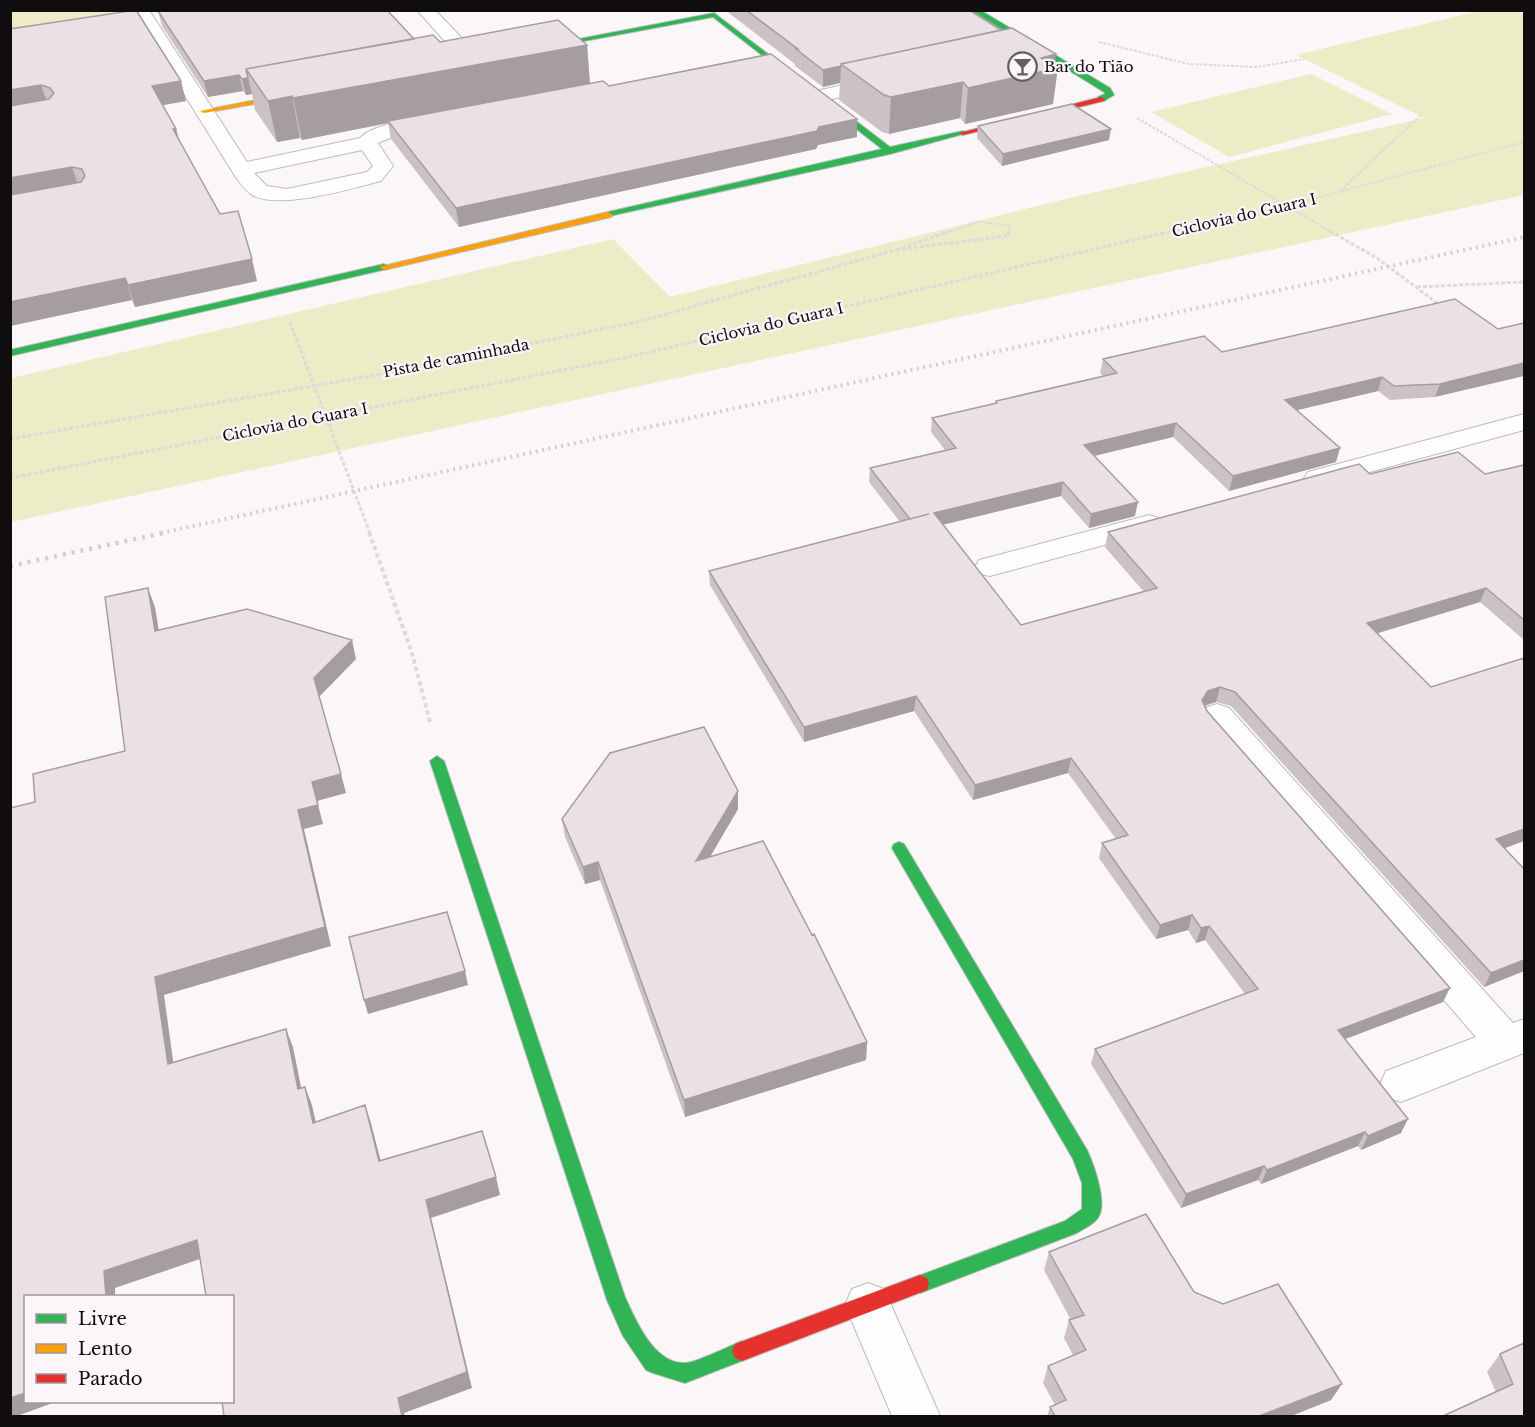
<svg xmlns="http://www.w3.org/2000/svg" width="1535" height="1427" viewBox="0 0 1535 1427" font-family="'Libre Baskerville',serif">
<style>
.green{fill:#ececc6}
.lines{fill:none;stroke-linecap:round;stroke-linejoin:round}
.street-casing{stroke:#bebcbd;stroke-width:2}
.fast-casing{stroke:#bebcbd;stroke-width:2}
.slow-casing{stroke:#bebcbd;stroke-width:2}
.jam-casing{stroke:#bebcbd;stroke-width:2}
.path-far2{stroke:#dcdadb;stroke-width:2;stroke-dasharray:3 1.5;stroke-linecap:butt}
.path-far1{stroke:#dcdadb;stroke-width:3;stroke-dasharray:4 2;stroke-linecap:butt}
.path{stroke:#dcdadb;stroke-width:4;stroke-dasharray:4.5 3;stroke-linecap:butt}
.street{fill:#fefefe;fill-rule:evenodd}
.fast{fill:#30b455;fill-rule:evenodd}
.slow{fill:#ff9f0a;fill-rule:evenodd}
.jam{fill:#e5322d;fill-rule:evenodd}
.rail-far1{stroke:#d0cfcf;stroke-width:4;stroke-dasharray:2 4.5;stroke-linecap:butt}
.rail{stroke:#d0cfcf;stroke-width:4.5;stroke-dasharray:3 6;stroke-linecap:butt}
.wall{fill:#cbc1c7}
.shaded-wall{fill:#a59da2}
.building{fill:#ece0e7;stroke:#a59da2;stroke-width:1.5}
.labels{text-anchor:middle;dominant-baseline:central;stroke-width:4.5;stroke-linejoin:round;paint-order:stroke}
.far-poi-label{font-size:15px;fill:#0f0d0e;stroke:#fcf6fa;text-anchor:start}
.far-street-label{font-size:15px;fill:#0f0d0e;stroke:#fcf6fa}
</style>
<rect width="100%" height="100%" fill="#fbf7f9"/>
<path class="green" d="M140 10 11 37 10 11Z
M1479 11H1515L1524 14V195L11 522V378L613 239 670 297 1074 197 1424 118 1296 55Z
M1311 74 1392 114 1229 157 1151 112Z"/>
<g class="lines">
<defs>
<path id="street" d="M132 10H149L247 162 360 138C372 125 422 114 439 119L442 123 439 127 397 135 378 143 393 166 381 181C351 189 282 209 254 196 246 192 241 184 235 176ZM362 150 373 166 367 172 287 189 267 186 254 173Z
M417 10H435L479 56 481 60 479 64H465Z
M884 76 891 78 894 82 891 86 819 102 812 100 809 96 812 92Z
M1524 414V430L1318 486 1308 484 1304 478 1308 472Z
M1149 515 1159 518 1163 524 1159 530 990 576 979 574 975 567 979 560Z
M1217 704 1229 708 1513 1023 1524 1019V1053L1401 1102 1386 1097 1380 1084 1386 1071 1476 1037 1205 724 1200 716 1205 708Z
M868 1283 884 1289 940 1416H892L845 1305 852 1289Z"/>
<path id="fast" d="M971 10H980L1110 88 1114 95 1104 101H1098V97L1105 94 1104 92Z
M714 13 890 147 963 131 967 133 890 154 605 217 603 215 608 212 882 149 713 17 536 50 532 48Z
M384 264 389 267 387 269 10 356V350Z
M437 756 444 761 625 1297C636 1321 654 1364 685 1363 695 1363 730 1346 742 1341L749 1344 752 1351 749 1358 685 1383 653 1373 646 1370 623 1336 607 1300 430 761Z
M899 842 904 844 1087 1150C1094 1165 1109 1206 1097 1219 1092 1225 1083 1229 1077 1233L920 1293 913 1290 911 1284 913 1278 1065 1221 1082 1209V1183L1073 1159 892 848 894 844Z"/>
<path id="slow" d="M297 92H300V96L204 113 200 111Z
M608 212 613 215 611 217 384 270 379 267Z"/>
<path id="jam" d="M1101 97 1105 99 1104 101 963 135 959 133Z
M920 1275 927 1278 929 1284 927 1290 742 1361 735 1358 732 1351 735 1344Z"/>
</defs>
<use href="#street" class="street-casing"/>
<use href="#fast" class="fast-casing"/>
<use href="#slow" class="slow-casing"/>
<use href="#jam" class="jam-casing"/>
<path class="path-far2" d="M1099 42 1189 64 1257 67 1304 59
M1137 118 1333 233
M1340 191 1421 115
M946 233 977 222 1010 225 1009 233
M1167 233 1309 200 1524 142"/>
<path class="path-far1" d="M1330 231 1377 258 1441 306
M896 250 950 231
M896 250 1008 236 1009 231
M1417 287 1524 282
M290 322 370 533
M10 439 387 373 637 322 896 250
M10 478 619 359 1173 231"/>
<path class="path" d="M369 532 412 653 430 722"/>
<use href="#street" class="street"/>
<use href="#fast" class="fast"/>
<use href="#slow" class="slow"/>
<use href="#jam" class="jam"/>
<path class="rail-far1" d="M161 533 1524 237"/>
<path class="rail" d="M10 566 168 532"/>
</g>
<path class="wall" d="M725 10H969L1055 66 1053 104 965 124 960 118 889 134 882 132 839 100 840 83 823 87 795 66V64Z
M158 11 440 42 587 45 590 84 857 119V137L818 145 816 149 459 227 391 139 388 123 302 140 300 138 277 142 255 110 252 94 246 95 243 91 208 97 162 26Z
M10 29 186 101 163 105 180 142 257 281 135 307 132 300 10 326Z
M978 126 1109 140 1002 166 977 138Z
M1498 329 1435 397 1390 400 1378 391 1297 410 1336 462 1229 491 1173 437 1094 456 1135 516 1089 528 1061 496 943 525 1021 625 1144 592 1105 547 1108 532 1370 474H1485L1524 465V640L1480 602 1377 633 1431 687 1524 658V841L1505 848 1524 971 1484 987 1231 706 1216 702 1205 706 1207 711 1443 1002 1345 1039 1401 1133 1361 1150 1358 1146 1261 1184 1258 1180 1181 1208 1091 1064 1095 1049 1245 994 1205 940 1196 943 1188 930 1156 939 1099 858 1102 843 1116 839 1068 773 973 800 914 711 804 742 710 585 709 571 900 522 869 482 870 468 945 450 931 432 932 418 995 404 996 401 1103 376 1100 373 1103 359 1222 352Z
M738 791V809L710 857 867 1042 866 1060 685 1117 600 880 585 884 565 837 562 819Z
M1049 1252 1194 1292 1331 1400 1291 1416H1047L1050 1407 1055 1405 1043 1383 1048 1366 1073 1355 1064 1338 1069 1320H1071L1044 1270Z
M1524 1343V1416L1496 1392 1487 1372 1500 1354Z"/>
<path class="shaded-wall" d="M587 45 590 85 388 121V123L302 140 293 98Z
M1056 54 1054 69 1058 68 1053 104 965 124 968 88 1041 58Z
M841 66 840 83 823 87V70Z
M239 75 243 91 208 97 204 81Z
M248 78 252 94 246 95 242 79Z
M181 81 186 101 158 106 152 86Z
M963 82 960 118 889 134 891 97Z
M41 85 48 105 10 112V90Z
M292 96 300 138 277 142 268 101Z
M857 119V137L818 145 816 149 459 227 456 208 819 127Z
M173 129H176L182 149Z
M1111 129 1109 140 1002 166 1003 154Z
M72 167 79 188 10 201V178Z
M252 259 257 281 135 307 128 285Z
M125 278 132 300 10 326V302Z
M1524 363V376L1435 397 1440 384Z
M1382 377 1378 391 1281 414 1285 400Z
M1176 423 1173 437 1081 459 1084 445Z
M1340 448 1336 462 1229 491 1233 476Z
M1063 482 1061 496 933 527 934 513Z
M1138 502 1135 516 1089 528 1091 514Z
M148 588 155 607 162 650 155 631Z
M1486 588 1480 602 1362 638 1367 623Z
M352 640 356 659 319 697 314 678Z
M1220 687 1216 702 1204 706 1202 700 1208 691Z
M916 696 914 711 804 742V727Z
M1071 758 1068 773 973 800 975 785Z
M341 774 346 793 317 801 323 824 304 829 331 946 164 995 176 1082 168 1064 155 977 298 810 312 782Z
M738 791V809L697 879 696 861Z
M1524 829V841L1489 854 1496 839Z
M598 862 600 880 585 884 583 867Z
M1192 915 1188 930 1156 939 1160 925Z
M1209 926 1205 940 1196 943 1201 928Z
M1524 960V971L1484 987 1491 973Z
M465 971 468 985 368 1014 364 1000Z
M1450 988 1443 1002 1332 1044 1338 1030Z
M286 1029 293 1047 305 1107 298 1089Z
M867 1042 866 1060 685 1117 684 1100Z
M305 1087 312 1105 320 1141 313 1123Z
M365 1105 371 1123 385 1178 379 1161Z
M1408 1119 1401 1133 1361 1150 1368 1136Z
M1365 1132 1358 1146 1261 1184 1267 1170Z
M1264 1166 1258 1180 1181 1208 1186 1194Z
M496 1177 500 1195 431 1218 472 1388 404 1413 405 1416H402L398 1398 426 1200Z
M197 1240 206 1257 115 1288V1296H106L104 1271Z
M1342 1384 1331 1400 1291 1416H1259Z
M26 1393V1401H58L17 1416H10V1398Z"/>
<path class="building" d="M136 10 181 81 152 86 176 129H173L220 214 238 211 252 259 128 285 125 278 10 302V195L81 182 85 176 82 169 72 167 10 178V106L49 99 54 93 50 88 41 85 10 90V29Z
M162 10H387L414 39 246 69 248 78 242 79 239 75 204 81 158 11Z
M746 10H969L1001 30 841 64V66L823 70 796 49H798Z
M558 20 587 45 293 98 292 96 268 101 246 69 433 35 440 42Z
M1012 28 1056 54 1041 58 1058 68 968 88 963 82 891 97 884 95 841 64Z
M771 54 857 119 819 127 817 131 456 208 388 121 603 81 609 86Z
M1072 104 1111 129 1003 154 978 126Z
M1455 299 1498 329 1524 323V363L1440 384 1394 386 1382 377 1285 400 1340 448 1233 476 1176 423 1084 445 1138 502 1091 514 1063 482 934 513 1021 625 1157 588 1108 532 1359 464 1370 474 1458 452 1485 474 1524 465V620L1486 588 1367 623 1431 687 1524 658V829L1496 839 1524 869V960L1491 973 1235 692 1220 687 1208 691 1202 700 1207 711 1450 988 1338 1030 1408 1119 1368 1136 1365 1132 1267 1170 1264 1166 1186 1194 1095 1049 1258 989 1209 926 1201 928 1192 915 1160 925 1102 843 1128 835 1071 758 975 785 916 696 804 727 709 571 929 514 910 519 870 468 956 448 932 418 997 403 996 401 1117 373 1103 359 1204 336 1222 352Z
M148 588 155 631 247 609 352 640 314 678 341 774 312 782 318 805 298 810 325 927 155 977 168 1064 286 1029 298 1089 305 1087 313 1123 365 1105 379 1161 482 1131 496 1177 426 1200 467 1372 398 1398 402 1416H224L222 1401H232V1296H206L197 1240 104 1271 106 1296H26V1393L10 1398V808L35 802 33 774 125 751 105 597Z
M704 727 738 791 696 861 763 841 812 935 814 934 867 1042 684 1100 598 862 583 867 562 819 610 753Z
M447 912 465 971 364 1000 349 937Z
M1146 1214 1194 1292 1223 1304 1278 1284 1342 1384 1259 1416H1055L1050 1407 1066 1400 1048 1366 1086 1350 1069 1320 1084 1315 1049 1252Z
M1524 1343V1416H1443L1513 1384 1500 1354Z"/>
<defs>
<symbol id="bar-ring" viewBox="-11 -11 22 22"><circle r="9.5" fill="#fcf6fa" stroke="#625f60" stroke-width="1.5"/><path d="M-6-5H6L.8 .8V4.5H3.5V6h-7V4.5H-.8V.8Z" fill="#625f60"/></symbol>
</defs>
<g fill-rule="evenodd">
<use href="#bar-ring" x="1006" y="50" width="33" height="33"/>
</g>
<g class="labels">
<g class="far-poi-label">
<text x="1044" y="66">Bar do Tião</text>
</g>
<g class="far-street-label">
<text transform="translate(1244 215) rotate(-13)">Ciclovia do Guara I</text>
<text transform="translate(771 324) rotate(-13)">Ciclovia do Guara I</text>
<text transform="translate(456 358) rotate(-11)">Pista de caminhada</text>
<text transform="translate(295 422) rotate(-11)">Ciclovia do Guara I</text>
</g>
</g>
<rect width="1535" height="1427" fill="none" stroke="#0f0d0e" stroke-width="24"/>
<rect x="24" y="1295" width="210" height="108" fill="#fcf6fa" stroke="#9d999c" stroke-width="1.5"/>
<rect x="36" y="1314" width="30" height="9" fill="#30b455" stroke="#9d999c" stroke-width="1.5"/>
<text x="78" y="1325" font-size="18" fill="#0f0d0e">Livre</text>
<rect x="36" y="1344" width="30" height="9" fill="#ff9f0a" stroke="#9d999c" stroke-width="1.5"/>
<text x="78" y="1355" font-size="18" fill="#0f0d0e">Lento</text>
<rect x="36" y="1374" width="30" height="9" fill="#e5322d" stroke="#9d999c" stroke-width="1.5"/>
<text x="78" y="1385" font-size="18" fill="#0f0d0e">Parado</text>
</svg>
